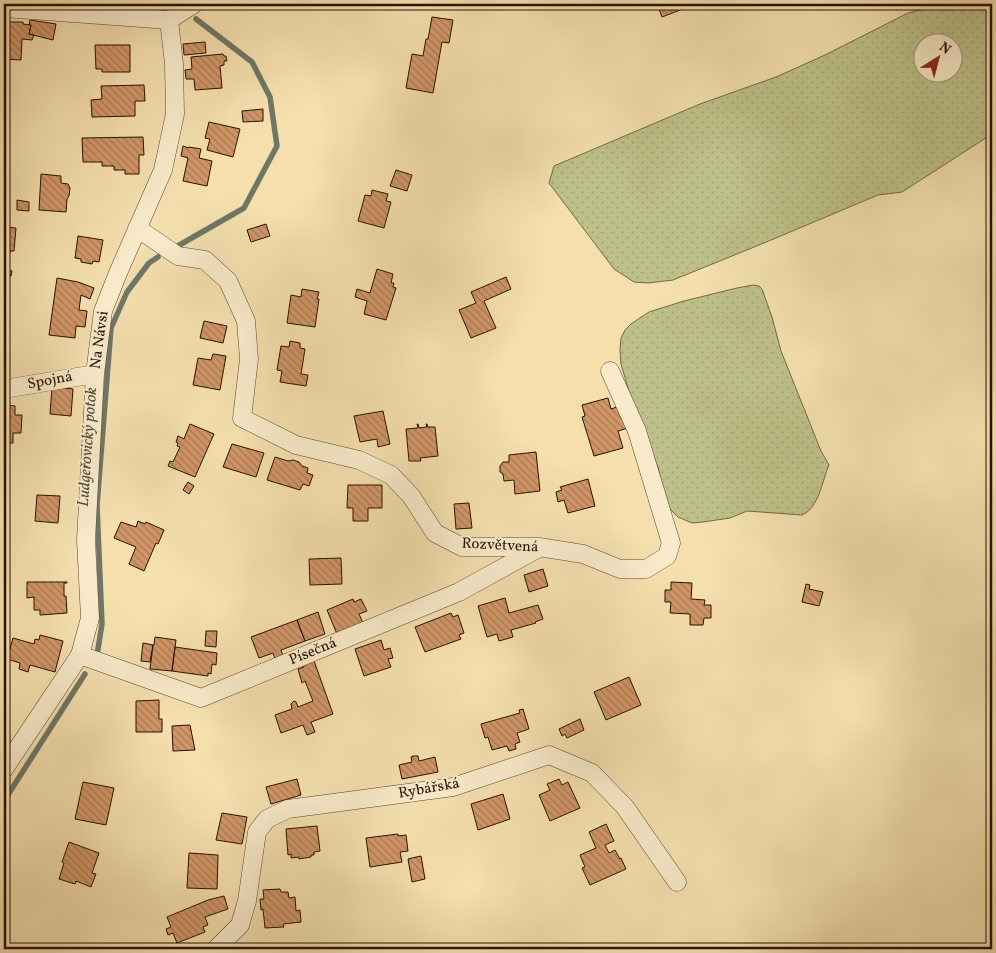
<svg xmlns="http://www.w3.org/2000/svg" width="996" height="953" viewBox="0 0 996 953" font-family="Vollkorn,serif">
<style>
.grass{fill:url(#grass-dots);stroke:#726845;fill-rule:evenodd}
.lines{fill:none;stroke-linecap:round;stroke-linejoin:round}
.stream{stroke:#6e7768;stroke-width:5.5}
.building{fill:url(#building-back-hatch);stroke:#281001}
.minor-casing{stroke:#5b442c;stroke-width:19}
.minor{stroke:#f8eaca;stroke-width:18}
.labels{text-anchor:middle;dominant-baseline:central;stroke-width:4;stroke-linejoin:round;paint-order:stroke}
.street-label{font-size:15px;fill:#281001;stroke:#f8eaca}
.water-label{font-size:16px;font-style:italic;fill:#514c3d;stroke:#f8eaca}
</style>
<defs>
<pattern id="grass-dots" width="8" height="8" patternUnits="userSpaceOnUse" patternTransform="scale(1.25)"><rect width="8" height="8" fill="#bdc189"/><path d="M2 2h.1M6 6h.1" fill="none" stroke="#a2a574" stroke-width="1.8" stroke-linecap="round"/></pattern>
<pattern id="building-back-hatch" width="6" height="6" patternUnits="userSpaceOnUse" patternTransform="scale(1.25)"><rect width="6" height="6" fill="#d19667"/><path d="M-1 5l2 2M0 0l6 6M5-1l2 2" fill="none" stroke="#aa7952"/></pattern>
</defs>
<rect width="100%" height="100%" fill="#f4dfad"/>
<filter id="stains"><feTurbulence type="fractalNoise" baseFrequency=".004" numOctaves="4"/><feColorMatrix values="0 0 0 0 .2 0 0 0 0 .09 0 0 0 0 .02 0 0 0 .5 -.17"/></filter>
<radialGradient id="worn" r=".72"><stop offset=".6" stop-color="#630" stop-opacity="0"/><stop offset="1" stop-color="#630" stop-opacity=".3"/></radialGradient>
<path class="grass" d="M944 4H992V134L902 192 878 195 764 243 673 280 648 283 634 282 614 269 549 183 554 166 700 104 776 77 825 55 908 13ZM924 42H954V72H924Z
M753 285 759 286 762 289 772 317 781 351 821 451 829 465C822 481 819 508 802 515L747 511 730 518 703 522 692 523 678 517 670 509 664 493 658 467 636 415 621 364 620 350 621 338 625 330 631 324 649 312 684 301 737 288Z"/>
<g class="lines">
<path class="stream" d="M176 247 244 208 277 146 270 97 252 62 196 19
M97 655 102 624 97 505 111 328 127 292 149 263 158 257
M4 801 85 674"/>
</g>
<path class="building" d="M142 4H165V7L142 8Z
M657 4H696L662 17Z
M432 17 453 20 449 43 442 42 433 93 406 88 412 54 423 56 426 39H428Z
M30 20 56 24 53 40 29 34 31 25H29Z
M7 22H23V24L31 25 29 34 34 35 32 40 22 39 21 60 5 59Z
M205 42 206 53 184 55 183 44Z
M95 45H130V72H102V69H96Z
M223 54 224 56H226L227 61H224V65L220 66 222 88 195 90 194 79H186L185 70 192 69 191 57Z
M144 85 145 101H135V116L92 117 91 100 102 99 101 86Z
M263 109V121L243 122 242 111Z
M209 122 240 129 233 157 207 150 210 139 205 138Z
M143 137 144 155H139V174H125V170H114V166H102V162H83L82 138Z
M183 146 189 148V147L201 149 199 158 212 161 207 186 183 181 188 158 181 156Z
M396 170 412 175 407 191 390 186Z
M41 174 61 176V183L68 184 70 188 69 196 67 199 66 212 39 210Z
M372 190 388 194 386 201 391 202 384 228 358 221 365 195 371 196Z
M17 200 29 202V211L17 210Z
M266 224 270 236 251 242 247 230Z
M4 227 16 228 14 251H10L8 270 12 271 11 276 7 275 8 274 5 273V271H4Z
M78 236 103 240 99 262 93 261 92 264 81 262V259L75 258Z
M377 269 393 274 391 283H394L393 287 396 288 386 320 364 314 367 301 355 297 357 289 370 293Z
M506 277 511 289 484 301 496 328 471 338 459 310 476 303 471 292Z
M57 278 78 282 94 288 90 299 81 295 79 310 87 311 85 327 76 326 75 338 49 335Z
M302 289 319 292 317 299H319L315 327 287 323 291 295 301 297Z
M204 321 227 326 223 343 200 338Z
M290 341 300 343V348L305 349 301 374 308 375 306 386 280 382 282 371 277 370 281 346 289 347Z
M213 354 226 356 220 390 193 385 198 358 211 360Z
M52 387 73 389 71 416 50 414Z
M608 398 611 409 620 406 628 428 618 431 623 448 594 456 582 417 585 416 582 405Z
M4 405 15 406V415H22L21 433H13V443H4Z
M383 411 390 444 378 447 377 439 360 442 354 416Z
M190 424 214 434 195 477 168 466 170 461 173 462 180 447 177 446 178 443 176 442 178 436 184 439Z
M417 424H418L419 428 427 427 426 424H427L428 427H435L438 456 420 458 421 461H409L406 429 418 428Z
M232 444 264 453 256 477 223 467Z
M536 452 540 491 515 494 514 480 504 481 503 474 500 472V466L503 462H509V455Z
M275 457 288 461 293 460 299 462 302 466 308 468 307 473 313 475 309 486 303 484 300 490 267 480Z
M588 479 595 506 568 513 564 500 558 502 556 492 562 490 560 487Z
M188 482 194 486 189 494 183 490Z
M348 485H382V508H368V521H353V508H347Z
M37 495 60 496 58 523 35 521Z
M469 503 472 528 456 529 454 504Z
M138 521 145 524 146 522 164 530 158 544 156 543 144 571 129 564 136 547 114 538 121 522 136 527Z
M341 558 342 584 310 585 309 559Z
M543 569 548 586 529 592 524 575Z
M27 582H67V583H64V596H66L67 613 40 615V610H34V597L27 598Z
M671 582 692 583 691 599 705 600 704 605H711V618H704L703 625H690V614L670 613 671 602H665V590H671Z
M806 584 810 585 809 589 823 592 819 606 802 602Z
M505 598 509 613 538 605 543 619 535 622 536 623 511 630 513 637 499 641 497 634 487 637 478 606Z
M353 599 354 602 361 599 367 611 359 614 363 623 337 634 327 610Z
M318 612 325 634 305 641 297 620Z
M451 613 453 617 458 615 464 633 459 635 461 639 425 652 415 627Z
M297 620 305 641 281 650 283 656 275 659 273 653 259 658 251 637Z
M206 631H217L216 647 205 646Z
M40 635 63 641 55 672 30 665 28 672 19 669 20 663 7 659 13 638 34 644 35 639 39 640Z
M155 637 176 640 172 671 150 669 153 645H154Z
M381 640 384 650 390 648 393 658 388 659 391 667 364 676 355 649Z
M143 643 153 645 150 662 141 661Z
M175 647 217 653 216 665 212 664 211 674 208 673V676L172 671Z
M313 658 333 714 311 722 315 732 307 735 303 725 281 733 275 715 292 709 291 704 294 701 296 702 298 707 313 701 305 681 302 683 298 669 304 667 302 662Z
M629 677 641 705 606 720 594 692Z
M159 700V719H162V732H136V701Z
M523 709 529 729 517 733 520 742 515 744 516 749 509 751 507 746 492 750 488 737 485 738 481 724 520 713 519 710Z
M580 719 584 730 567 738 565 734 562 736 559 729Z
M190 725 195 750 173 751 172 726Z
M413 756H418L419 761 435 757 438 772 402 779 399 765 412 762 411 757Z
M297 779 301 795 271 804 266 787Z
M559 779 562 785 568 782 580 808 550 821 539 795 550 790 547 784Z
M83 782 114 788 106 825 75 819Z
M503 794 510 819 478 830 471 804Z
M222 813 247 817 242 844 216 840Z
M606 824 614 841 605 845 609 853 615 850 620 859 621 858 626 869 590 885 582 868 585 867 580 855 596 848 589 832Z
M317 826 320 851 314 852V855H311V857L299 859V857L291 858V854L288 855 286 829Z
M398 834V836L406 835 408 851 400 852 402 862 370 867 366 838Z
M69 842 99 853 92 873 96 874 91 887 76 881 75 884 59 879 64 863 62 862Z
M189 853 218 855 217 889 187 888Z
M421 856 425 879 412 882 408 859Z
M280 889 281 892H288L289 898 295 897 296 911 300 910 301 922 283 924 284 927 265 928 263 909 261 910 260 899H264L263 890Z
M224 896 228 909 205 917 208 925 203 927 205 932 177 943 173 933 168 935 166 929 171 927 167 917 208 900Z"/>
<g class="lines">
<defs>
<path id="minor" d="M4 8 169 20
M137 228 178 256 205 260 228 281 246 321 249 359 242 418 296 445 359 460 391 475 411 496 435 533 462 547H539L583 554 620 569H646L667 556 671 543 637 431 610 371
M4 389 95 374
M80 655 201 698 459 592 537 549
M4 769 80 655 90 618 86 540 95 374 103 311 118 273 163 170 175 114 174 64 169 20 194 4
M216 949 240 925 247 901 257 832 267 819 288 809 453 787 549 755 592 773 625 807 677 882"/>
</defs>
<use href="#minor" class="minor-casing"/>
<use href="#minor" class="minor"/>
</g>
<g class="labels">
<g class="street-label">
<text transform="translate(100 340) rotate(-82)">Na Návsi</text>
<text transform="translate(50 381) rotate(-10)">Spojná</text>
<text transform="translate(500 546) rotate(3)">Rozvětvená</text>
<text transform="translate(313 652) rotate(-22)">Písečná</text>
<text transform="translate(429 789) rotate(-10)">Rybářská</text>
</g>
<g class="water-label">
<text transform="translate(88 447) rotate(-86)">Ludgeřovický potok</text>
</g>
</g>
<rect width="996" height="953" fill="none" stroke="#f4dfad" stroke-width="20"/>
<rect x="5" y="5" width="986" height="943" fill="none" stroke="#281001" stroke-width="2.5"/>
<rect x="10" y="10" width="976" height="933" fill="none" stroke="#281001"/>
<g transform="translate(938 58) rotate(36)"><circle r="24" fill="#f8eaca" stroke="#a5937a"/>
<path d="M0-4L9 19L0 12L-9 19Z" fill="#8f2418"/>
<text y="-8" font-size="14" font-weight="bold" text-anchor="middle" fill="#281001">N</text>
</g>
<rect width="100%" height="100%" filter="url(#stains)"/>
<rect width="100%" height="100%" fill="url(#worn)"/>
</svg>
